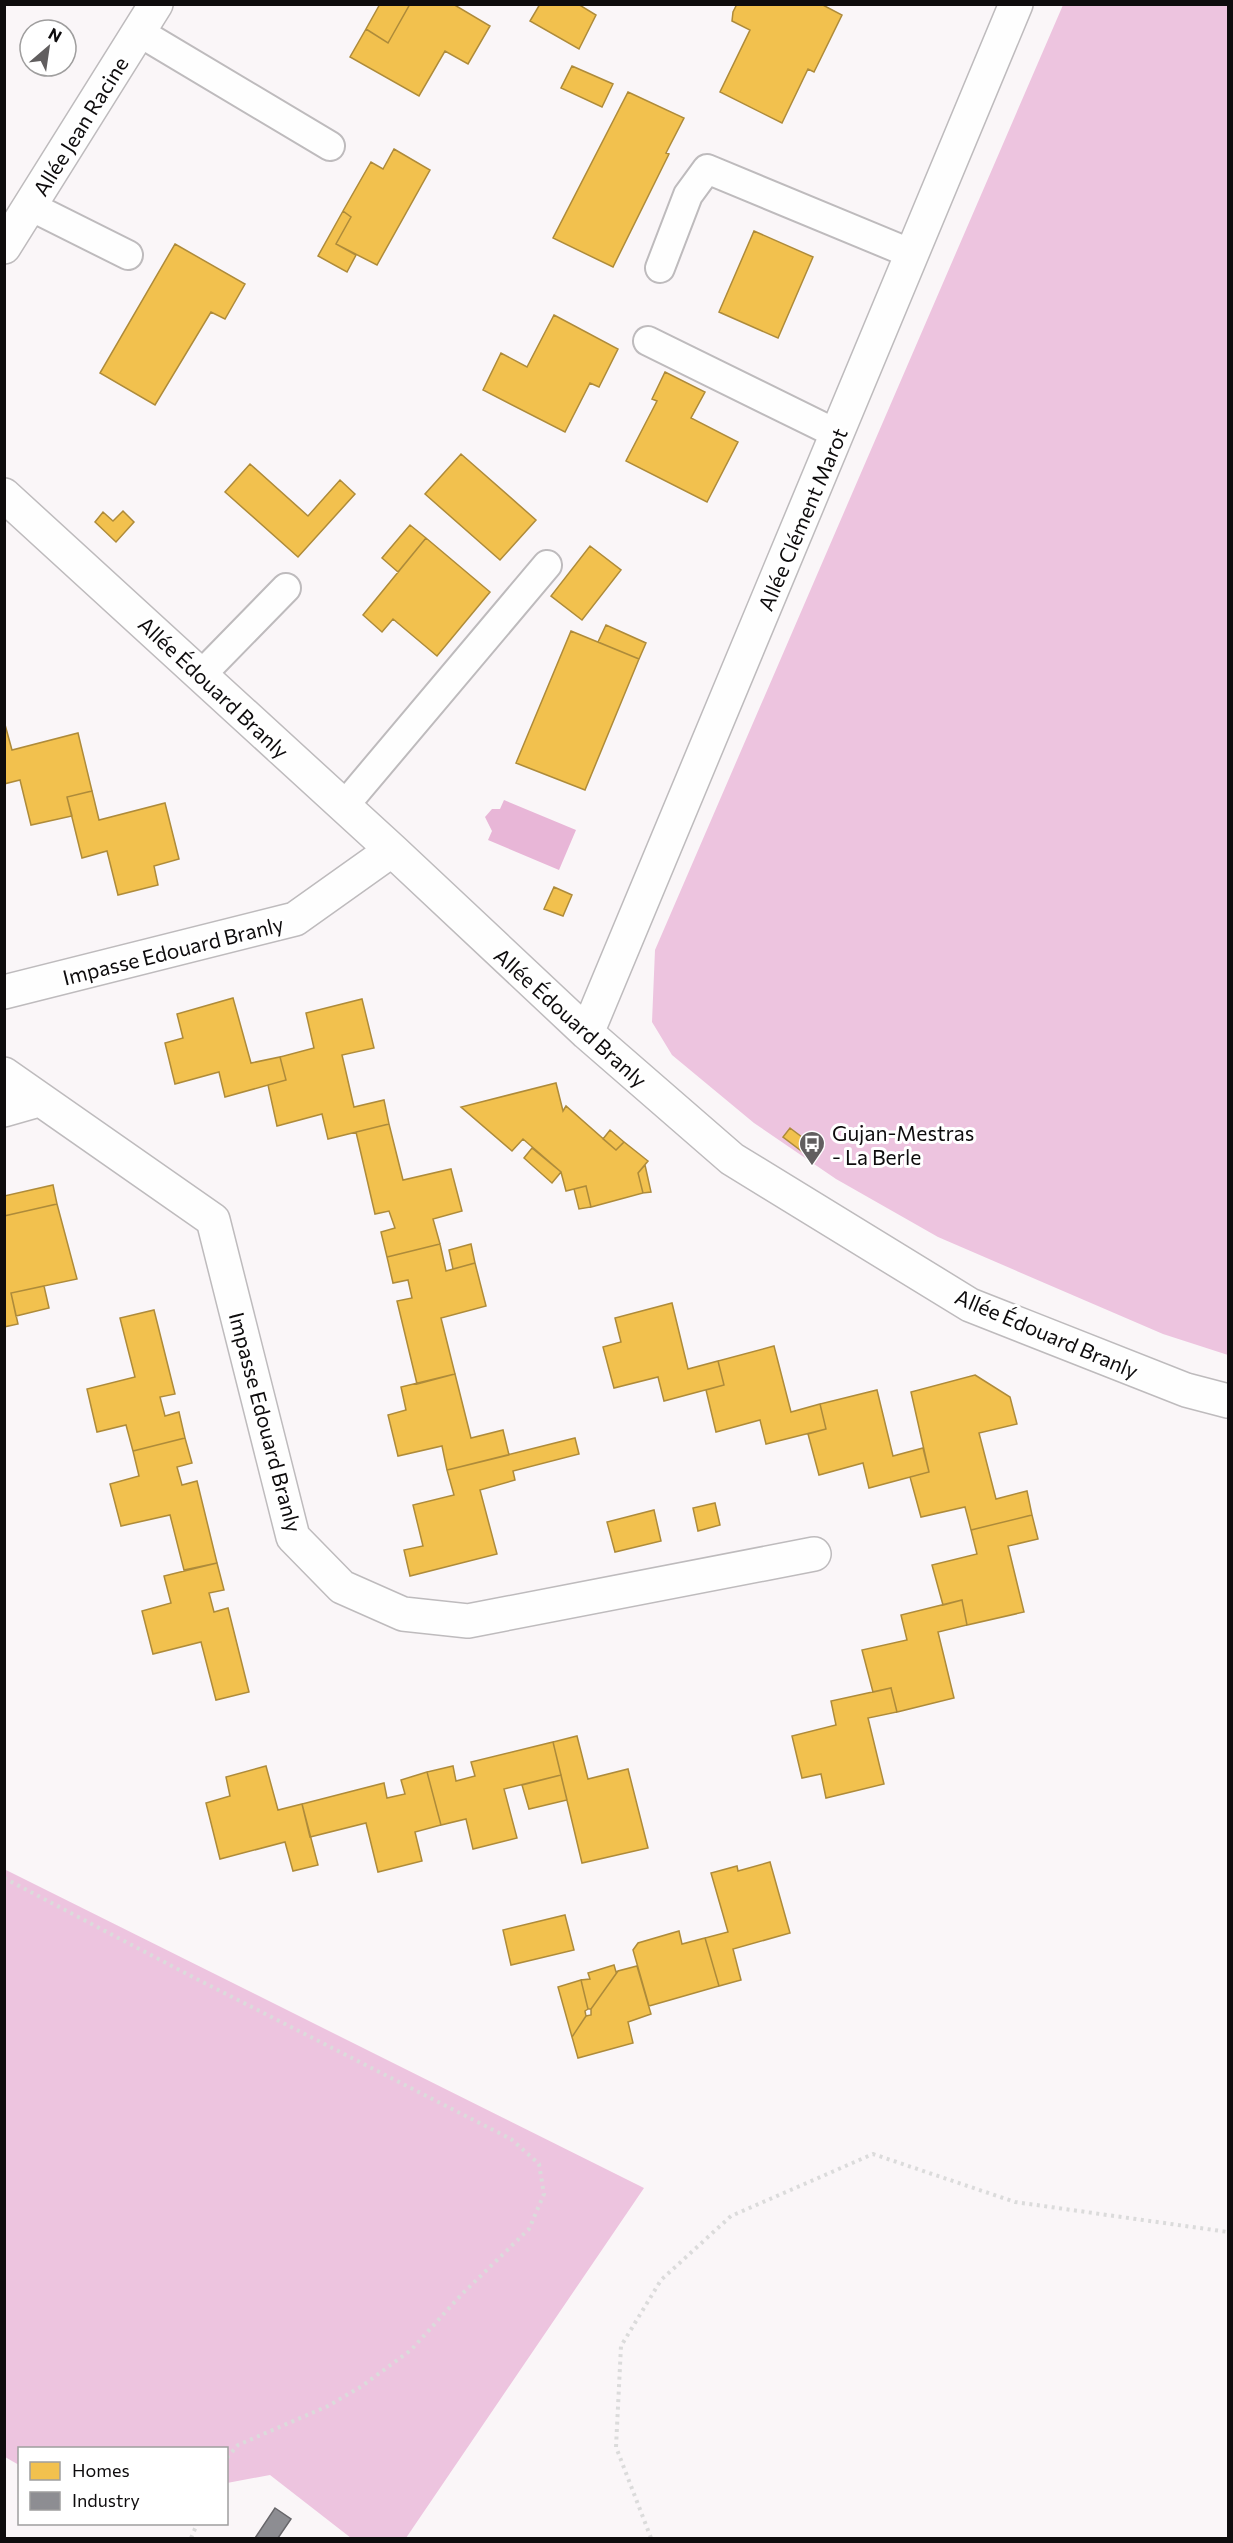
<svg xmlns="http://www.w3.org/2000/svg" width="1233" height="2543" viewBox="0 0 1233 2543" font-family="Commissioner,sans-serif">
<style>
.forest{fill:#edc4df}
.water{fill:#e8b6d7}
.homes{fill:#f2c14e;stroke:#ae8b3a;stroke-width:1.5}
.industry{fill:#8d8d92;stroke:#67666a;stroke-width:1.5}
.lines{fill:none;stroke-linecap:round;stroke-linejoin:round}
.lane-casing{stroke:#bebbbd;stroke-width:32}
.street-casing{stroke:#bebbbd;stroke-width:36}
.path{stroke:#dbdbdb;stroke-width:4;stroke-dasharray:3 4.5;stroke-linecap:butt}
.lane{stroke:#fefefe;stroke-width:28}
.street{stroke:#fefefe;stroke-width:33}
.labels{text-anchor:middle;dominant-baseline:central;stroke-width:6;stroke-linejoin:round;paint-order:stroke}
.street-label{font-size:21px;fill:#0e0c0d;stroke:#fff}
.poi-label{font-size:21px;fill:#0e0c0d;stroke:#fff;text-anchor:start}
</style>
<rect width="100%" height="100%" fill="#faf6f8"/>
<path class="forest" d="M1063 5H1228V1355L1163 1334 938 1237 836 1179 754 1123 672 1055 652 1022 655 950Z
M4 1869 644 2188 406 2538H351L270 2475 227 2483 226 2448H20L19 2465 5 2457Z"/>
<path class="water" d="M504 800 576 830 559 870 488 840 492 831 485 817 492 809H500Z"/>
<path class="homes" d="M380 4H410L388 43 366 29Z
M410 4H453L490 26 468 64 445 51 419 96 350 57 366 29 388 43Z
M540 4H578L596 15 579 49 530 21Z
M737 4H821L842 15 814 72 808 69 782 123 720 92 750 30 732 21 733 12Z
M572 66 613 84 602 107 561 88Z
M628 92 684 118 666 153 669 154 613 267 553 238Z
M394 149 430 170 377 265 336 244 351 217 343 211 371 162 383 169Z
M343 211 351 217 336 244 356 255 347 272 318 256Z
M754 231 813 257 778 338 719 312Z
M175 244 245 284 225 319 211 312 155 405 100 373Z
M554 315 618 349 599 387 590 383 565 432 483 390 501 353 527 367Z
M665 372 705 392 691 418 738 442 707 502 626 461 657 401 652 399Z
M461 454 536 520 500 560 425 494Z
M250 464 308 516 340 480 355 494 298 557 225 492Z
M123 511 134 522 116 542 95 522 103 512 113 521Z
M410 525 426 538 398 572 382 558Z
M426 538 490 592 437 656 393 619 382 632 363 615Z
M590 546 621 570 582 620 551 596Z
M606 625 646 643 639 659 598 642Z
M571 631 639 659 585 790 516 763Z
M4 721 12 750 78 733 92 791 67 797 72 816 31 825 20 780 4 784Z
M92 791 99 820 165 803 179 859 154 866 158 885 118 895 107 851 82 858 67 797Z
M554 887 572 895 563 916 544 909Z
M233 998 251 1063 280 1057 286 1080 225 1097 219 1072 175 1084 165 1043 183 1038 177 1014Z
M362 999 374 1048 342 1055 354 1107 384 1100 389 1124 328 1139 322 1114 277 1126 268 1085 286 1080 280 1057 314 1048 306 1013Z
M556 1083 563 1111 566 1106 616 1150 624 1142 648 1161 638 1173 643 1193 591 1207 586 1186 566 1191 561 1172 523 1139 512 1151 461 1107Z
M389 1124 403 1180 451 1169 462 1211 433 1219 440 1244 387 1257 381 1232 395 1228 389 1211 375 1214 356 1132Z
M790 1128 815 1147 808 1156 783 1137Z
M610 1130 624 1142 616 1150 603 1139Z
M532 1148 561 1172 552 1183 524 1158Z
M645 1165 651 1192 643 1193 638 1173Z
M53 1185 57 1204 4 1216V1196Z
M586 1186 591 1207 579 1209 574 1189Z
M57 1204 77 1279 11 1293 18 1324 4 1327V1216Z
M440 1244 446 1271 475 1263 486 1306 441 1318 455 1374 417 1384 397 1301 412 1298 408 1280 393 1283 387 1257Z
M471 1244 475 1263 453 1269 449 1250Z
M44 1286 49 1308 16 1316 11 1293Z
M672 1303 688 1369 718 1361 724 1385 664 1401 658 1377 614 1388 603 1347 621 1342 615 1318Z
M154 1310 175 1394 160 1397 165 1416 179 1412 185 1438 133 1451 126 1425 97 1432 87 1389 135 1377 120 1318Z
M774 1346 791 1412 820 1404 826 1429 766 1444 760 1420 716 1432 706 1390 724 1385 718 1361Z
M455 1374 471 1438 503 1430 509 1455 447 1470 442 1446 398 1456 388 1415 406 1410 401 1387Z
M975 1375 1010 1397 1017 1424 979 1433 996 1499 1027 1491 1032 1515 971 1530 965 1507 921 1517 910 1477 929 1472 911 1392Z
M877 1390 893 1456 923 1448 929 1472 869 1488 863 1463 819 1475 808 1434 826 1429 820 1404Z
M185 1438 192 1463 177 1467 182 1485 197 1481 217 1563 184 1570 170 1515 121 1526 110 1484 139 1476 133 1451Z
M575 1438 579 1454 513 1471 515 1480 480 1490 497 1554 410 1576 404 1550 423 1546 413 1505 454 1495 447 1470Z
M715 1503 720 1525 698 1531 693 1508Z
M654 1510 661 1541 615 1552 607 1522Z
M1032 1515 1038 1539 1008 1546 1024 1612 967 1625 962 1600 943 1605 932 1565 977 1554 971 1530Z
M217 1563 224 1590 209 1593 214 1612 228 1608 249 1692 216 1700 201 1642 153 1654 142 1611 171 1603 164 1576Z
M962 1600 967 1625 938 1632 954 1698 897 1712 891 1688 873 1692 862 1650 907 1640 901 1615Z
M891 1688 897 1712 868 1718 884 1784 826 1798 821 1774 802 1778 792 1736 836 1725 831 1701Z
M577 1736 588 1779 628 1769 648 1848 582 1863 553 1742Z
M553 1742 561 1775 504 1789 517 1838 473 1849 466 1819 441 1825 427 1772 453 1766 456 1781 475 1776 471 1762Z
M266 1766 278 1810 302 1804 318 1865 293 1871 285 1842 220 1859 206 1803 230 1796 226 1777Z
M427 1772 441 1825 415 1832 422 1861 378 1872 366 1823 310 1837 302 1804 384 1783 387 1798 405 1794 401 1780Z
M561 1775 567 1800 529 1809 522 1785Z
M770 1862 790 1933 733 1949 741 1980 719 1986 705 1938 728 1932 711 1873 737 1866 738 1871Z
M565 1915 574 1950 511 1965 503 1930Z
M679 1931 682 1944 705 1938 719 1986 649 2006 633 1950 638 1943Z
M614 1965 616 1972 618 1971 591 2009H588L581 1980 590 1979 588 1973Z
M637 1966 651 2014 628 2022 633 2043 578 2058 572 2037 586 2016 591 2015V2009L618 1971Z
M581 1980 588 2009 585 2011 586 2016 572 2037 558 1987Z"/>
<path class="industry" d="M275 2508 291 2519 278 2538H255Z"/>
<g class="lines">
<defs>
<path id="lane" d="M139 32 330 146
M30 206 128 255
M660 268 688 195 707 169 912 254
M648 341 837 434
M201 675 286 588
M344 806 547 565"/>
<path id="street" d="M4 247 156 4
M4 495 392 850 587 1033 732 1159 970 1305 1186 1390 1228 1401
M4 992 295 919 392 850
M587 1033 1016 4
M4 1074 213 1220 293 1537 342 1587 403 1614 468 1621 814 1554
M4 1110 39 1100"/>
</defs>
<use href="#lane" class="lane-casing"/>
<use href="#street" class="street-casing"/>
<path class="path" d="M4 1878 189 1975 511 2139 539 2164 544 2194 529 2229 461 2295 411 2350 362 2386 328 2406 238 2445 226 2459
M191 2538 197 2524
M651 2538 616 2447 621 2346 661 2280 731 2216 873 2154 1015 2202 1228 2232"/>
<use href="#lane" class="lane"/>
<use href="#street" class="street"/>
</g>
<defs>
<symbol id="bus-pin" viewBox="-11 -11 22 30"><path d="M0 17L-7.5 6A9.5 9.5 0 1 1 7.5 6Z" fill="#615e5f" stroke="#fff"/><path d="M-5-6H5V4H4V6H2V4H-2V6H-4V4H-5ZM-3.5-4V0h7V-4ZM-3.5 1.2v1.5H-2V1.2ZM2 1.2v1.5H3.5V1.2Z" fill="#fff"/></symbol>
</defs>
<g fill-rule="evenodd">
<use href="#bus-pin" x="797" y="1129" width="30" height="40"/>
</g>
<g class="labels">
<g class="street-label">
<text transform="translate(80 126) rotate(-58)">Allée Jean Racine</text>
<text transform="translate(802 519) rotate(-67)">Allée Clément Marot</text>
<text transform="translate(214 687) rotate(43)">Allée Édouard Branly</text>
<text transform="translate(173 950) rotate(-14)">Impasse Edouard Branly</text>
<text transform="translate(571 1017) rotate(42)">Allée Édouard Branly</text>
<text transform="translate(1047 1333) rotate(23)">Allée Édouard Branly</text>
<text transform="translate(266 1422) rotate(75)">Impasse Edouard Branly</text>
</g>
<g class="poi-label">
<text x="832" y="1132">Gujan-Mestras<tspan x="832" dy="24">- La Berle</tspan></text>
</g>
</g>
<rect width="1233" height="2543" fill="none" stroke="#0e0c0d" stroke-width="12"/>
<rect x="18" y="2447" width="210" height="78" fill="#ffffff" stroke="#9f9e9e" stroke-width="1.5"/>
<rect x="30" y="2462" width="30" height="18" fill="#f2c14e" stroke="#9f9e9e" stroke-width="1.5"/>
<text x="72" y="2477" font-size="18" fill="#0e0c0d">Homes</text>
<rect x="30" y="2492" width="30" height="18" fill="#8d8d92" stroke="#9f9e9e" stroke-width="1.5"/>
<text x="72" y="2507" font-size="18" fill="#0e0c0d">Industry</text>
<g transform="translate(48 48) rotate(29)"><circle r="28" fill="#ffffff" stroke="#9f9e9e" stroke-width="1.5"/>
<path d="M0-4.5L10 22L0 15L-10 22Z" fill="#615e5f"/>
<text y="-9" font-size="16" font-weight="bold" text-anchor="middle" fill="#0e0c0d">N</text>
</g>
</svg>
